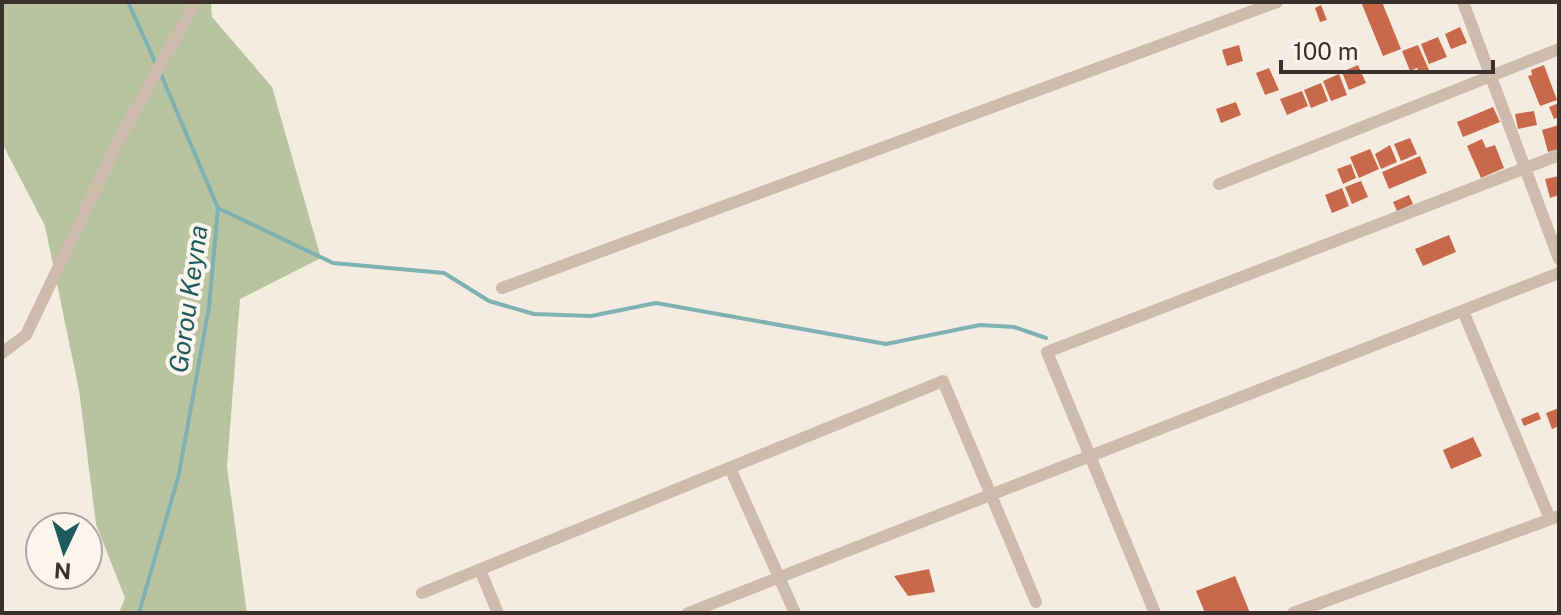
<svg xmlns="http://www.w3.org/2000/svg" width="1561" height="615" viewBox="0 0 1561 615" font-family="'Public Sans',sans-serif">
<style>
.green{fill:#b8c4a0}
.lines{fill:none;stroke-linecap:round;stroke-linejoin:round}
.stream{stroke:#7fb0b2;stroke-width:4}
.building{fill:#c8694b}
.minor{stroke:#cdbbac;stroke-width:12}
.labels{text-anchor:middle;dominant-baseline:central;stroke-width:8;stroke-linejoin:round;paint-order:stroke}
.water-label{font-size:26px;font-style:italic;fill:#1f5a5e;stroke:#fbf5ee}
</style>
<rect width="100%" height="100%" fill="#f4ebe1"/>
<path class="green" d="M2 2H211L212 17 272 87 321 258 240 299 227 467 247 613H119L125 598 96 524 79 390 45 226 2 143Z"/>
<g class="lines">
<path class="stream" d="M128 2 156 64
M218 208 333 263 444 273 489 301 534 314 591 316 656 303 886 344 980 325 1014 327 1046 338
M139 613 179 474 209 307 218 208 160 72"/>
</g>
<path class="building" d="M1361 2H1382L1401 49 1383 56Z
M1321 5 1327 20 1320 22 1315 8Z
M1460 27 1467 43 1451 49 1445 34Z
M1438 37 1447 57 1429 64 1421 44Z
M1239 45 1243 61 1227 66 1222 50Z
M1418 45 1429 70 1420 74 1417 68 1410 71 1402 51Z
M1358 65 1366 83 1349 90 1342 72Z
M1544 65 1557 100 1540 106 1528 76 1532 75 1531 70Z
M1269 68 1279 90 1265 95 1256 73Z
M1339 74 1347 95 1331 101 1323 81Z
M1321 83 1328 101 1311 108 1304 90Z
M1302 91 1308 106 1287 115 1280 99Z
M1236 102 1241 115 1221 123 1216 109Z
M1559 103V117L1554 119 1549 107Z
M1493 107 1500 122 1463 137 1457 122Z
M1534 111 1537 125 1518 129 1515 114Z
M1559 125V149L1548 152 1542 130Z
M1410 138 1417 154 1401 161 1394 144Z
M1482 139 1486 148 1495 145 1504 168 1481 178 1467 146Z
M1390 145 1397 162 1381 169 1375 154Z
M1370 149 1379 169 1359 178 1350 157Z
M1420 156 1427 173 1389 189 1382 172Z
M1351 164 1356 178 1343 184 1337 169Z
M1559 176V195L1550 198 1545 179Z
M1361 181 1368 197 1352 204 1345 187Z
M1342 188 1349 206 1332 213 1325 195Z
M1409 195 1413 204 1397 211 1393 202Z
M1449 235 1456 252 1423 266 1415 249Z
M1559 408V426L1552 429 1546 413Z
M1538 412 1541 419 1524 426 1521 419Z
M1473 437 1482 456 1451 469 1443 450Z
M929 569 935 592 908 596 894 576Z
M1235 576 1250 613H1205L1196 591Z"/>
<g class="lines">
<path class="minor" d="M1463 2 1559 259
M1219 184 1559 49
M502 288 1277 2
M1463 311 1550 519
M2 353 26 335 118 142 195 2
M730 468 795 613
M480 570 498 613
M422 593 943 381 1036 602
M688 613 1559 273
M1155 613 1047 352 1559 155
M1293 613 1559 516"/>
</g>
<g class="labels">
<g class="water-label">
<text transform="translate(188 299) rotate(-82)">Gorou Keyna</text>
</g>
</g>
<rect width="1561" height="615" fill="none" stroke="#3b302b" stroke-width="8"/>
<g transform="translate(64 551) rotate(184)"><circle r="38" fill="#fbf5ee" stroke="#aea6a0" stroke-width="2"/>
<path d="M0-6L14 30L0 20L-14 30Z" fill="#1f5a5e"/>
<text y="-12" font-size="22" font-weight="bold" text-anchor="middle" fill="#3b302b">N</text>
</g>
<path d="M1281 60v12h212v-12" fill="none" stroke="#3b302b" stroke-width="4"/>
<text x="1293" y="60" font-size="24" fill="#3b302b" stroke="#fbf5ee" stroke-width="6" paint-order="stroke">100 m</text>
</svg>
